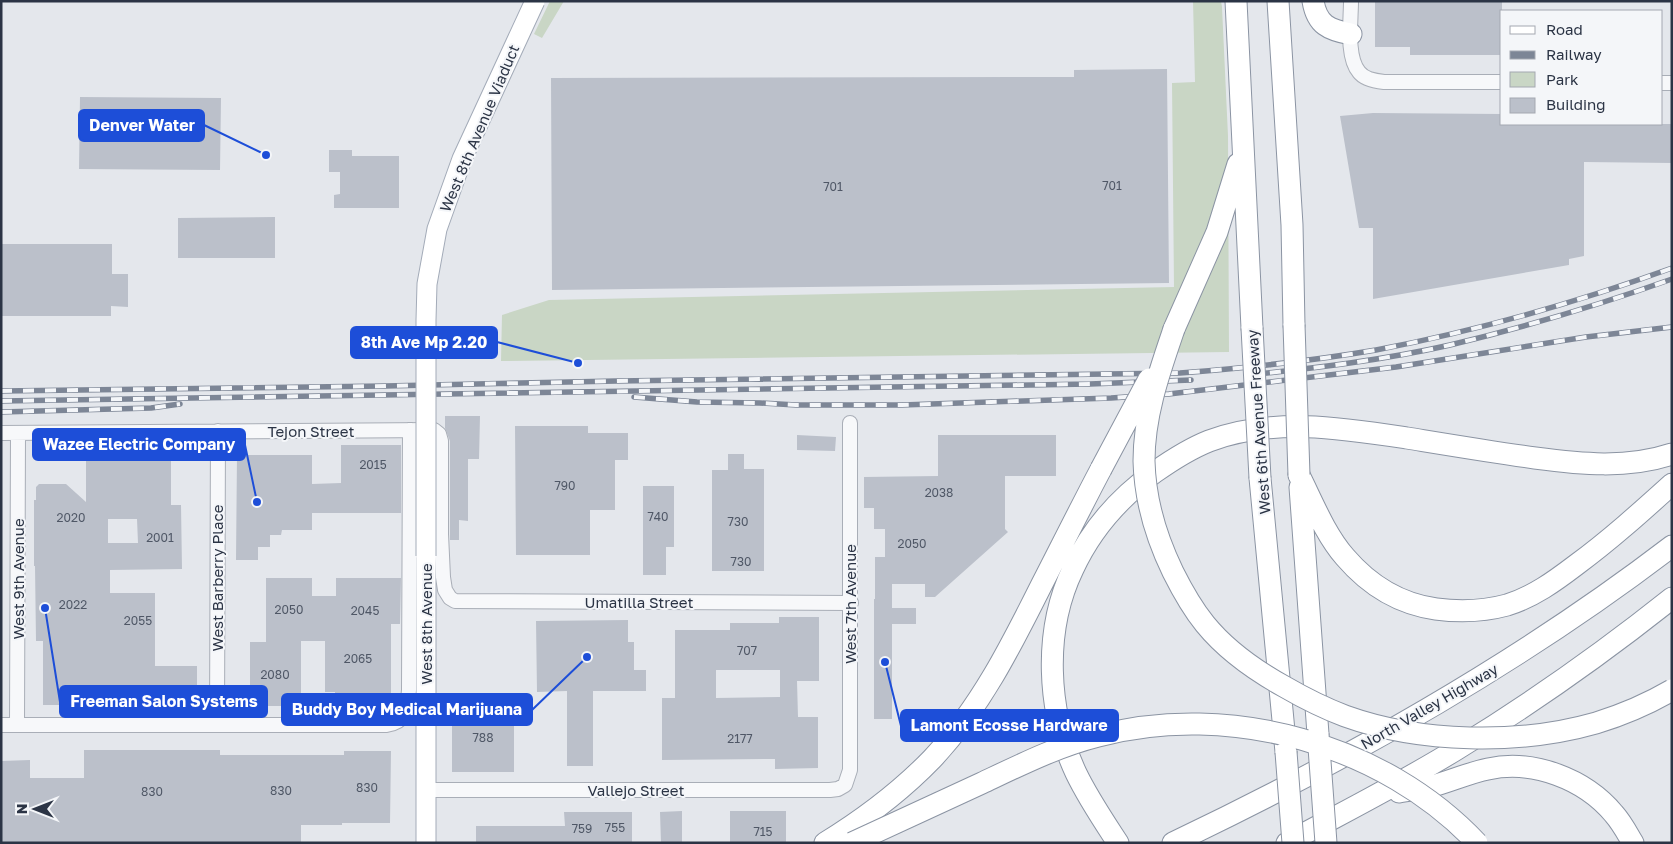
<svg xmlns="http://www.w3.org/2000/svg" width="1673" height="844" viewBox="0 0 1673 844" font-family="'Golos Text',sans-serif">
<style>
.green{fill:#c9d6c5}
.building{fill:#bbc0ca;fill-rule:evenodd}
.lines{fill:none;stroke-linecap:round;stroke-linejoin:round}
.minor-casing{stroke:#a9aeb7;stroke-width:16}
.major-casing{stroke:#a3abb8;stroke-width:21}
.highway-casing{stroke:#8b94a3;stroke-width:23}
.minor{stroke:#f7f8fa;stroke-width:14}
.major{stroke:#fff;stroke-width:19}
.highway{stroke:#fff;stroke-width:21}
.rail-casing{stroke:#7d8696;stroke-width:5.5}
.rail{stroke:#f4f6f9;stroke-width:4;stroke-dasharray:11;stroke-linecap:butt}
.major-bridge-casing{stroke:#a3abb8;stroke-width:21;stroke-linecap:butt}
.highway-bridge-casing{stroke:#8b94a3;stroke-width:23;stroke-linecap:butt}
.major-bridge{stroke:#fff;stroke-width:19}
.highway-bridge{stroke:#fff;stroke-width:21}
.labels{text-anchor:middle;dominant-baseline:central;stroke-width:4;stroke-linejoin:round;paint-order:stroke}
.number-label{font-size:12px;fill:#4f5766}
.street-label{font-size:15px;fill:#2b3445;stroke:#f4f6f9}
.leader{fill:none;stroke:#1d4ed8;stroke-width:2}
.callout-dot{fill:#1d4ed8;stroke:#f4f6f9;stroke-width:2}
.callout{fill:#1d4ed8;stroke:#1d4ed8;stroke-width:2}
.callout-label{font-size:16px;text-anchor:middle;font-weight:bold;fill:#fff}
</style>
<rect width="100%" height="100%" fill="#e4e7ec"/>
<path class="green" d="M550 1H564L542 38 534 34Z
M1193 1H1221L1222 7 1228 136 1229 352 501 361 502 315 549 300 1174 287 1172 83 1195 82Z"/>
<path class="building" d="M1375 1H1502V55H1410V47H1375Z
M1167 69 1169 283 552 290 551 78 1074 77V70Z
M80 97 221 98 220 170 79 169Z
M1373 113 1502 114V124H1672V163L1584 162V256L1569 259V265L1373 299V228H1359L1340 116Z
M329 150H352V156H399V208H334V195L340 194V172H329Z
M275 217V258H178V218Z
M1 244H112V274H128V307L111 306V316H1Z
M445 416H480L479 459H468V521L459 520V540H450V441L445 428Z
M515 426H588V433H628V460H615V510H590V555H516Z
M797 435 836 437 835 451 797 450Z
M938 435H1056V476H1005V529L1008 532 935 597H925V584H892V608H916V624H892V719H874V599H875V557H885V529H874V508H864V477L938 476Z
M341 445H401V513H312V530H282L281 535H270V547H258V560H236L237 455H312V484L341 483Z
M122 453H171V505H181L182 569 110 570V593H155V666H197V707H142V696L110 697V705H43V641H36L35 566H34V500H36V487L39 484H66L86 502V456H122ZM108 519H137L138 543H108Z
M728 454H744V469H764V571H712V470H728Z
M643 486H674V547H666V575H643Z
M266 578H312V596H336V578H401L400 624H391V704H335V692H325V641H301V706H250V642H266Z
M779 617H819V681H797L798 717H818V768L775 769V759L662 760V698H675V630H730V623H779ZM716 670H780V697L716 698Z
M628 620V642H634V670H646V691H593V766H567V691L537 692 536 621Z
M452 702H514V772H452Z
M84 750H220V755H344V751H391L390 823H342V825H301V843H1V761L30 760V778H84Z
M682 811V843H661L660 812Z
M730 811H786V843H730Z
M564 812H632V843H476V826H565Z"/>
<g class="lines">
<defs>
<path id="minor" d="M1351 1C1351 20 1346 57 1359 72 1364 79 1375 81 1384 82H1502
M1662 83H1672
M1 433 434 430 439 434 441 441V534L443 577 445 590 450 598 455 601 851 603
M1 725H386C407 722 407 709 409 690L410 430
M17 725 18 433
M217 725 218 431
M426 790H830L838 789 845 785 850 770V423"/>
<path id="major" d="M426 843V556"/>
<path id="highway" d="M1236 1 1252 328
M1278 1 1292 225 1294 325
M1313 1C1317 25 1329 30 1351 34
M1174 329 1217 232 1238 164
M1299 475C1313 503 1325 534 1345 557 1369 585 1400 604 1436 609 1459 612 1485 611 1507 605 1533 597 1555 581 1576 565 1610 540 1641 512 1672 484
M1260 478 1286 752
M1300 487 1318 734
M1399 792C1409 790 1420 789 1429 787 1449 782 1468 773 1488 769 1533 759 1585 779 1614 814 1622 823 1627 833 1633 843
M825 843C864 819 900 792 932 759 980 708 1011 646 1042 584 1062 545 1081 507 1101 469
M1118 843C1103 820 1088 798 1076 773 1047 711 1043 631 1073 569 1091 530 1120 497 1155 472 1172 460 1189 449 1209 441 1273 417 1342 428 1407 438 1450 445 1492 452 1535 458 1580 464 1627 469 1672 454
M1173 843C1347 760 1518 664 1672 546
M1287 843C1344 812 1402 783 1457 749 1532 703 1603 653 1672 598"/>
</defs>
<use href="#minor" class="minor-casing"/>
<use href="#major" class="major-casing"/>
<use href="#highway" class="highway-casing"/>
<use href="#minor" class="minor"/>
<use href="#major" class="major"/>
<use href="#highway" class="highway"/>
<defs>
<path id="rail" d="M1248 375C1316 368 1384 360 1450 345 1525 327 1599 305 1672 279
M1 391 385 386 617 381 1180 373C1245 368 1311 361 1376 350 1476 331 1575 303 1672 268
M634 397 697 402 760 403 796 405H902L1111 398 1169 394 1396 367 1586 337 1672 327
M1 401 1090 384 1191 380
M1 412 151 408 180 404"/>
</defs>
<use href="#rail" class="rail-casing"/>
<use href="#rail" class="rail"/>
<defs>
<path id="major-bridge" d="M426 556V320L427 284 437 229 462 159 535 1"/>
<path id="highway-bridge" d="M1294 325 1299 475
M1252 328 1260 478
M1174 329C1159 373 1144 415 1144 461 1145 500 1156 537 1173 572 1182 590 1192 608 1205 624 1227 651 1256 671 1285 687 1304 698 1324 708 1345 716 1420 743 1519 745 1596 723 1622 715 1648 704 1672 690
M1101 469 1149 379
M1318 734 1326 843
M1286 752 1293 843
M852 843C895 823 939 803 982 783 1020 765 1058 746 1098 736 1229 701 1384 744 1477 843"/>
</defs>
<use href="#major-bridge" class="major-bridge-casing"/>
<use href="#highway-bridge" class="highway-bridge-casing"/>
<use href="#major-bridge" class="major-bridge"/>
<use href="#highway-bridge" class="highway-bridge"/>
</g>
<g class="labels">
<g class="number-label">
<text x="1112" y="185">701</text>
<text x="833" y="186">701</text>
<text x="373" y="464">2015</text>
<text x="565" y="485">790</text>
<text x="939" y="492">2038</text>
<text x="658" y="516">740</text>
<text x="71" y="517">2020</text>
<text x="738" y="521">730</text>
<text x="160" y="537">2001</text>
<text x="912" y="543">2050</text>
<text x="741" y="561">730</text>
<text x="73" y="604">2022</text>
<text x="289" y="609">2050</text>
<text x="365" y="610">2045</text>
<text x="138" y="620">2055</text>
<text x="747" y="650">707</text>
<text x="358" y="658">2065</text>
<text x="275" y="674">2080</text>
<text x="483" y="737">788</text>
<text x="740" y="738">2177</text>
<text x="367" y="787">830</text>
<text x="281" y="790">830</text>
<text x="152" y="791">830</text>
<text x="615" y="827">755</text>
<text x="582" y="828">759</text>
<text x="763" y="831">715</text>
</g>
<g class="street-label">
<text transform="translate(479 128) rotate(-67)">West 8th Avenue Viaduct</text>
<text transform="translate(1258 422) rotate(-94)">West 6th Avenue Freeway</text>
<text x="311" y="431">Tejon Street</text>
<text transform="translate(217 578) rotate(-90)">West Barberry Place</text>
<text transform="translate(18 579) rotate(-90)">West 9th Avenue</text>
<text x="639" y="602">Umatilla Street</text>
<text transform="translate(850 604) rotate(-90)">West 7th Avenue</text>
<text transform="translate(426 624) rotate(-90)">West 8th Avenue</text>
<text transform="translate(1429 706) rotate(-30)">North Valley Highway</text>
<text x="636" y="790">Vallejo Street</text>
</g>
</g>
<path class="leader" d="M266 155L204 125M578 363L497 342M257 502L245 445M45 608L60 702M587 657L532 710M885 662L901 726"/>
<g class="callout-dot">
<circle cx="266" cy="155" r="5"/>
<circle cx="578" cy="363" r="5"/>
<circle cx="257" cy="502" r="5"/>
<circle cx="45" cy="608" r="5"/>
<circle cx="587" cy="657" r="5"/>
<circle cx="885" cy="662" r="5"/>
</g>
<g class="callout">
<rect x="79" y="110" width="125" height="31" rx="5"/>
<rect x="351" y="327" width="146" height="31" rx="5"/>
<rect x="33" y="429" width="212" height="31" rx="5"/>
<rect x="60" y="686" width="207" height="31" rx="5"/>
<rect x="282" y="694" width="250" height="31" rx="5"/>
<rect x="901" y="710" width="217" height="31" rx="5"/>
</g>
<g class="callout-label">
<text x="142" y="131">Denver Water</text>
<text x="424" y="348">8th Ave Mp 2.20</text>
<text x="139" y="450">Wazee Electric Company</text>
<text x="164" y="707">Freeman Salon Systems</text>
<text x="407" y="715">Buddy Boy Medical Marijuana</text>
<text x="1009" y="731">Lamont Ecosse Hardware</text>
</g>
<rect width="1673" height="844" fill="none" stroke="#2b3445" stroke-width="5"/>
<rect x="1500" y="10" width="162" height="115" fill="#f4f6f9" stroke="#a4a8b1"/>
<rect x="1510" y="26" width="25" height="8" fill="#ffffff" stroke="#a4a8b1"/>
<text x="1546" y="35" font-size="15" fill="#2b3445">Road</text>
<rect x="1510" y="51" width="25" height="8" fill="#7d8696" stroke="#a4a8b1"/>
<text x="1546" y="60" font-size="15" fill="#2b3445">Railway</text>
<rect x="1510" y="72" width="25" height="15" fill="#c9d6c5" stroke="#a4a8b1"/>
<text x="1546" y="85" font-size="15" fill="#2b3445">Park</text>
<rect x="1510" y="98" width="25" height="15" fill="#bbc0ca" stroke="#a4a8b1"/>
<text x="1546" y="110" font-size="15" fill="#2b3445">Building</text>
<g transform="translate(35 809) rotate(270)" stroke="#f4f6f9" stroke-width="4" paint-order="stroke">
<path d="M0-4L9 19L0 12L-9 19Z" fill="#2b3445"/>
<text y="-8" font-size="14" font-weight="bold" text-anchor="middle" fill="#2b3445">N</text>
</g>
</svg>
